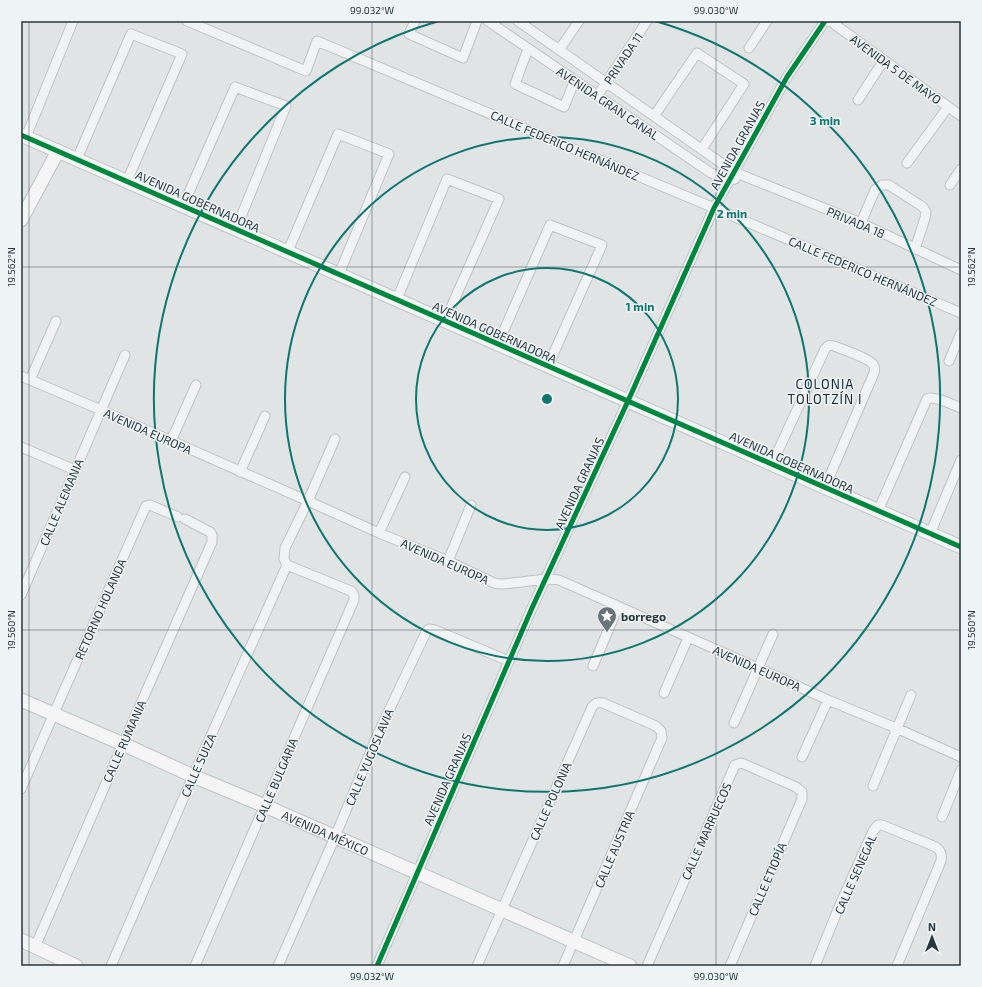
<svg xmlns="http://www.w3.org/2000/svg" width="982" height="987" viewBox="0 0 982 987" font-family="'Exo 2',sans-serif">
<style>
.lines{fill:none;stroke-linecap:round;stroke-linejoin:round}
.street-casing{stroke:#bfc2c3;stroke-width:11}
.secondary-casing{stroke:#bfc2c3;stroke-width:15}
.street{stroke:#f0f2f3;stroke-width:9}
.secondary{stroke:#f5f5f6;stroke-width:13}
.cycleway-casing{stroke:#eef3f5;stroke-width:8}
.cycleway{stroke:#00873e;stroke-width:5}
.ticks{fill:none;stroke:#29373d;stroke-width:1;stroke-opacity:0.45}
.ring{fill:none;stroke:#0f766e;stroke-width:2}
.labels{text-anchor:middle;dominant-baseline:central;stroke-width:3;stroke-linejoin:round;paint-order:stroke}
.street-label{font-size:12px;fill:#29373d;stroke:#eef3f5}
.poi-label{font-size:12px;font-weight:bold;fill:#29373d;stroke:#eef3f5;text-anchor:start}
.neighbourhood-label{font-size:13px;letter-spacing:1px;fill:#1b282e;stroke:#eef3f5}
.centre{fill:#0f766e;stroke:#eef3f5;stroke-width:2}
.ring-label{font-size:12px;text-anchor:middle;font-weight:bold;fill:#0f766e;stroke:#eef3f5;stroke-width:3;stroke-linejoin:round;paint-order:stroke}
.neatline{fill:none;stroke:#29373d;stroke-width:1.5}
.ticks-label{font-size:10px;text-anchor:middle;fill:#29373d}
</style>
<rect width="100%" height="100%" fill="#e1e4e5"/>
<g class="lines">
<defs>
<path id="street" d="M187 21 306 71 317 41 714 208 961 313
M415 21 409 34 463 58 477 21
M488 21 711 173 729 180 735 179
M518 21 734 172 861 223 961 270
M830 21 961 116
M749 48 767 21
M528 49 515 84 564 107 575 80
M559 50 579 21
M598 95 647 21
M858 100 884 60
M654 116 697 53 744 84 702 149
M26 137 73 21
M77 159 131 34 182 54 127 181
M907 163 948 107
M950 185 961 169
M183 206 235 87 286 106 236 229
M861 223 875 190 882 185H889L923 207 926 212 925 218 915 249
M288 251 338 134 389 154 339 274
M397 299 447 179 499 199 445 321
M498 344 550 225 602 245 548 366
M949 361 961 333
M21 376 101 410 308 501 379 533 448 561 494 583C500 585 506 584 512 583 526 582 547 577 559 580L758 668 828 700 896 728 961 757
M30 380 56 321
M171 441 196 385
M21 447 75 470
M772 464 825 349C828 345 830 345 834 346 842 349 868 358 873 364 875 367 875 370 874 373L825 487
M240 472 265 416
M878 511 927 399C934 395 953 405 961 408
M379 533 405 477
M930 534 961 460
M448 561 471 505
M21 595 125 355
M593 666 618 607
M664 693 688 638
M734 723 773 634
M802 757 828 700
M873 786 911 695
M21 789 62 695 145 508 146 506 150 505 178 517
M942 817 961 770
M35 947 123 744 212 542V535L210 532 185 519
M111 966 193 776 287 565 284 559 285 548 308 501 335 439
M195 966 354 600V595L351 591 287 565
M278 966 335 837 377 736 426 632 429 629 435 630 509 661
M377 966 532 608 628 401 714 208 787 77 825 21
M477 966 592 707C595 703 597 702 603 703L656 726 661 731 662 738 563 966
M647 966 734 767 735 765 741 763 744 764 796 787 802 792V799L730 966
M815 966 839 907 873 831 878 825H882L936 847C941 851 942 854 941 861L897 966"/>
<g id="secondary">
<path d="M21 135 961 547"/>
<path d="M21 220 58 151"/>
<path id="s1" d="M21 700 123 744 193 776 265 806 630 966"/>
<path d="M21 940 76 966"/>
</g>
</defs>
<use href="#street" class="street-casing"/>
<use href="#secondary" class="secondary-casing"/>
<use href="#street" class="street"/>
<use href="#secondary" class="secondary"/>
<defs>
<path id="cycleway" d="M21 135 961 547
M377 966 532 608 628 401 714 208 787 77 825 21"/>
</defs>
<use href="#cycleway" class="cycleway-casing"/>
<use href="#cycleway" class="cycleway"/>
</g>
<path class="ticks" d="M29 21V966M372 21V966M716 21V966M21 267H961M21 630H961"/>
<g class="ring">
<circle cx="547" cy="399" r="131"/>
<circle cx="547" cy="399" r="262"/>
<path d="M655 21A393 393 0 1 1 439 21"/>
</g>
<defs>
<symbol id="sight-pin" viewBox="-11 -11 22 30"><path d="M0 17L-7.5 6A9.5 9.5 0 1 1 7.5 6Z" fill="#697478" stroke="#eef3f5"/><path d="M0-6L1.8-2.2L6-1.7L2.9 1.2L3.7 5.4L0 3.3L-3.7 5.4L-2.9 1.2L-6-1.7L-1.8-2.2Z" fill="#fff"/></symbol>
</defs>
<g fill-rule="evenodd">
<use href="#sight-pin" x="596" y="605" width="22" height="30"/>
</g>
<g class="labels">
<g class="street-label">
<text transform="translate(623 58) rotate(-56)">PRIVADA 11</text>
<text transform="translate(896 69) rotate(36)">AVENIDA 5 DE MAYO</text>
<text transform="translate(608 103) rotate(34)">AVENIDA GRAN CANAL</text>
<text transform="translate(565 145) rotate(23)">CALLE FEDERICO HERNÁNDEZ</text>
<text transform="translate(737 145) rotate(-61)">AVENIDA GRANJAS</text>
<text transform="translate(198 201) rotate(24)">AVENIDA GOBERNADORA</text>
<text transform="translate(856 222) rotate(23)">PRIVADA 18</text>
<text transform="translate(863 271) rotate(23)">CALLE FEDERICO HERNÁNDEZ</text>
<text transform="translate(495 332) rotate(24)">AVENIDA GOBERNADORA</text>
<text transform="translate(148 431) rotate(24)">AVENIDA EUROPA</text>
<text transform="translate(792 462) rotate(24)">AVENIDA GOBERNADORA</text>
<text transform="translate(579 483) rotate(-65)">AVENIDA GRANJAS</text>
<text transform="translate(61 502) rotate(-67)">CALLE ALEMANIA</text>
<text transform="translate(445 561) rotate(24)">AVENIDA EUROPA</text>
<text transform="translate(100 609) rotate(-66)">RETORNO HOLANDA</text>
<text transform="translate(757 668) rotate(24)">AVENIDA EUROPA</text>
<text transform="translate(124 741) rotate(-66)">CALLE RUMANIA</text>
<text transform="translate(369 757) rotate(-67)">CALLE YUGOSLAVIA</text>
<text transform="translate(198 765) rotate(-66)">CALLE SUIZA</text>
<text transform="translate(447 779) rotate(-66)">AVENIDA GRANJAS</text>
<text transform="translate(276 780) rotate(-67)">CALLE BULGARIA</text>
<text transform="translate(550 801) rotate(-66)">CALLE POLONIA</text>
<text transform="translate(706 831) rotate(-66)">CALLE MARRUECOS</text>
<text stroke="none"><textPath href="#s1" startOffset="332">AVENIDA MÉXICO</textPath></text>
<text transform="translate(614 849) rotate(-67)">CALLE AUSTRIA</text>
<text transform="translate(855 874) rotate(-66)">CALLE SENEGAL</text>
<text transform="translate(767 879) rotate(-67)">CALLE ETIOPÍA</text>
</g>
<g class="poi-label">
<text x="621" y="616">borrego</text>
</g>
<g class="neighbourhood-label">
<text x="825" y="384">COLONIA<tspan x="825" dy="15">TOLOTZÍN I</tspan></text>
</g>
</g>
<circle cx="547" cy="399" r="6" class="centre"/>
<g class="ring-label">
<text x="825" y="125">3 min</text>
<text x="732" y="218">2 min</text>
<text x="640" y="311">1 min</text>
</g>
<rect width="982" height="987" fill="none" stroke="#eef3f5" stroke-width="44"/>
<g transform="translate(932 937)" stroke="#eef3f5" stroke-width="3" paint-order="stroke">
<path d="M0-3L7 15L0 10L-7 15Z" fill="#29373d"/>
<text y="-6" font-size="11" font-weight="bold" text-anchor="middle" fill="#29373d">N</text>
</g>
<rect x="22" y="22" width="938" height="943" class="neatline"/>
<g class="ticks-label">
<text x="372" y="14">99.032°W</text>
<text x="716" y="14">99.030°W</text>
<text transform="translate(11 267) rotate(-90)" y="4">19.562°N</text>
<text transform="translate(971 267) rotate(-90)" y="4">19.562°N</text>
<text transform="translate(11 630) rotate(-90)" y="4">19.560°N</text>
<text transform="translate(971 630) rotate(-90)" y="4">19.560°N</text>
<text x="372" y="980">99.032°W</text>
<text x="716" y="980">99.030°W</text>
</g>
</svg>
